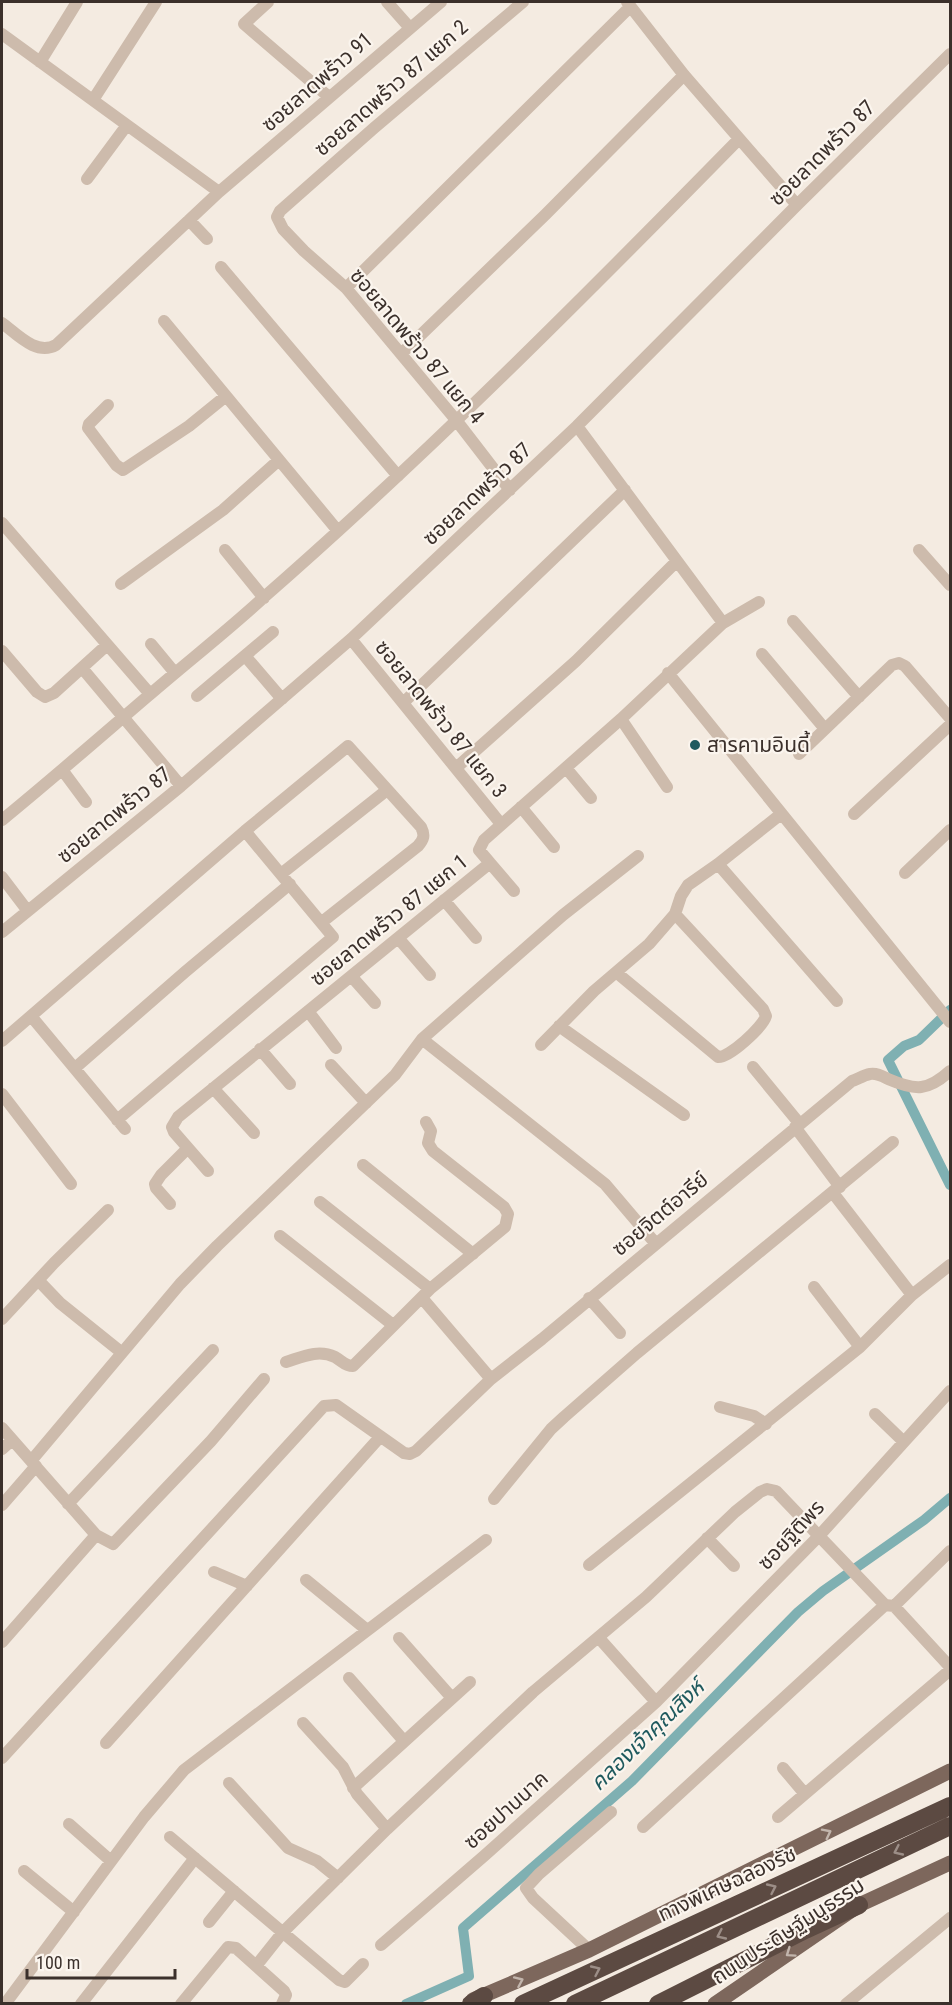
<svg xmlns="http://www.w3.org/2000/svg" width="952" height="2005" viewBox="0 0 952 2005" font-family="'Roboto Condensed','Noto Sans Thai',sans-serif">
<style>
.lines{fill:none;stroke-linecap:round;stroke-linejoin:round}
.canal{stroke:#7fb0b2;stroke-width:10}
.minor{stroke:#cdbbac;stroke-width:12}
.major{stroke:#7d675c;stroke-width:15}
.highway{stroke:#5c4a42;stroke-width:18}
.oneway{stroke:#c2b5ac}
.oneway2{stroke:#9c8e87}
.poi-dot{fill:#1f5a5e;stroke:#fbf5ee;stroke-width:2}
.labels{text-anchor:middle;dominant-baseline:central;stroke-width:4.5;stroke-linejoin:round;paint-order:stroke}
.street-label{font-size:21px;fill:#3b302b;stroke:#fbf5ee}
.poi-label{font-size:21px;fill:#3b302b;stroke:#fbf5ee;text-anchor:start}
.water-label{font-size:22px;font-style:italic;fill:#1f5a5e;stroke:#fbf5ee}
</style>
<rect width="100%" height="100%" fill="#f4ebe1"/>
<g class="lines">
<path class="canal" d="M950 1010 919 1040 904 1046 888 1060 950 1185
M406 2004 469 1976 463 1928 632 1781 798 1612 823 1591 924 1520 950 1498"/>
<path class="minor" d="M268 2 244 24 329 97
M387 2 410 28
M627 2 684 75 797 205
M2 34 219 192
M40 62 77 2
M93 100 156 2
M87 179 127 125
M189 220 207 239
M221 267 398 476
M346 288 630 7
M164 321 338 531
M2 323C17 334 36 356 56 345L219 192 441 2
M401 354 545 215 684 75
M108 405 89 424 88 428 116 465 123 470 189 426 226 396
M577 426 723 623
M510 490 456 420 346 288 304 251 283 229 277 217 280 211 374 128 523 2
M2 523 150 694
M225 550 264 598
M919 550 950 585
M121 584 223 510 279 460
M793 621 859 697
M351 639 501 824
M151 644 175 673
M2 651 37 692 45 697 54 693 107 645
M762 654 825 729
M246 657 282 699
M82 668 181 786
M668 673 950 1022
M197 696 273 632
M403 703 625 490
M621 719 667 787
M799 754 892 665 899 663 905 666 950 718
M456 768 576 661 677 561
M566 768 591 798
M63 771 86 802
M521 807 554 847
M854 814 950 725
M2 820C51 780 99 738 148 696 186 663 226 632 263 598 429 453 585 296 739 139
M490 863 514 891
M718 864 837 1001
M905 873 950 830
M281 874 387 790
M2 877 27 910
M444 900 476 938
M2 932 181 786 351 639 577 426 797 205 950 54
M399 939 430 975
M617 973 718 1057C729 1058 763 1027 766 1016L763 1009 675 914
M352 977 375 1003
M308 1011 336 1048
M31 1016 125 1129
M559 1026 684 1115
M422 1039 605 1184 656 1244
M2 1041 245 831 348 746 421 827C425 835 424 839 418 846L322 922
M541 1045 594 991 649 944 675 914 681 896 688 885 718 864 781 814
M260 1049 290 1084
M331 1065 366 1103
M753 1067 799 1123
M75 1068 185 972 290 884
M213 1088 254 1133
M2 1094 71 1184
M117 1120 333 937 245 831
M795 1127 840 1187
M363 1165 473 1254
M208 1171 174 1132 172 1127 178 1117 490 863 479 850 484 840 621 719 723 623 759 602
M833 1193 912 1295
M320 1202 430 1289
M170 1204 156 1188 155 1184 161 1175 187 1149
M280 1236 393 1325
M38 1280 60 1303 121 1352
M814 1287 860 1347
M422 1298 491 1379
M589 1298 620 1333
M2 1319 54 1263 108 1210
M286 1362C302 1357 318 1349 335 1357 342 1361 345 1366 353 1366L430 1289 505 1227 508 1214 504 1207 433 1151 428 1143 431 1131 426 1122
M720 1407 754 1416 766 1424
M875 1414 903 1441
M2 1428 96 1535 113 1544 211 1441 264 1379
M2 1449 12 1440
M31 1461 180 1284 217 1246 395 1075 422 1039 563 915 638 856
M494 1499 551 1429 564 1417 637 1353 893 1142
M68 1504 213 1350
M2 1505 36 1466
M707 1538 734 1566
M589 1565 860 1347 912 1295 950 1265
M214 1572 247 1586
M306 1580 367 1630
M894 1606 950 1551
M399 1638 452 1698
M599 1638 656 1702
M2 1642 96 1535
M349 1678 404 1741
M303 1723 343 1767 357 1794 387 1829
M106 1743 380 1437
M2 1758 324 1406 336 1405 404 1453 410 1454 416 1451 491 1379 542 1339 852 1081C858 1079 864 1075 870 1074 877 1073 882 1076 888 1079 916 1091 928 1091 950 1071
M783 1768 805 1794
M229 1783 288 1848 317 1861 338 1878
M353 1788 470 1682
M778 1817 950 1670
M69 1824 111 1861
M643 1827 885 1605
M170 1837 339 1980 345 1982 363 1964
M24 1871 74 1912
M209 1922 234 1891
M381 1945 484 1856 656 1702 818 1537 950 1391
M589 1950 533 1898 526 1888 539 1874 611 1812
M256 1966 283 1932 387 1829 533 1692 646 1597 735 1512 760 1492 767 1489 776 1491 885 1605 894 1606 950 1667
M5 2004 144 1817 184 1770 486 1540
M81 2004 195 1858
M181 2004 228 1947 236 1948 284 1991 286 1995 282 2004
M846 2004 950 1918"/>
<path class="major" d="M473 2000 589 1950 950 1771
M715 2004 859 1905 950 1863"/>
<path class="highway" d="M471 2004 484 1996
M523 2004 950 1806
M575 2004 950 1826
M658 2004 805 1930 859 1905"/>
</g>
<defs><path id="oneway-chevron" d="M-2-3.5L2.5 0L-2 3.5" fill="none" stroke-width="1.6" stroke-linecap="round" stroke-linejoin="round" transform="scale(1.5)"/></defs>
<g class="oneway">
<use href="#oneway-chevron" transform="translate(827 1833) rotate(-27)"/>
<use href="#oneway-chevron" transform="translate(790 1953) rotate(145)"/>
<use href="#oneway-chevron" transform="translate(519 1981) rotate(-24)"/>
</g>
<g class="oneway2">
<use href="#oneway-chevron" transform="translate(898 1851) rotate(155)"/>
<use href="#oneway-chevron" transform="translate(772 1888) rotate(-25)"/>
<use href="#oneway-chevron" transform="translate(721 1935) rotate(155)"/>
<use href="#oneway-chevron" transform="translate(596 1970) rotate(-25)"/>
</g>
<circle class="poi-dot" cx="695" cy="745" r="6"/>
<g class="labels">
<g class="street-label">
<text transform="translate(317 82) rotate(-41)">ซอยลาดพร้าว 91</text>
<text transform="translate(391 88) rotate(-41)">ซอยลาดพร้าว 87 แยก 2</text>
<text transform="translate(822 153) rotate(-45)">ซอยลาดพร้าว 87</text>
<text transform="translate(417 346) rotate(50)">ซอยลาดพร้าว 87 แยก 4</text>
<text transform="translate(477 494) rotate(-43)">ซอยลาดพร้าว 87</text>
<text transform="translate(441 719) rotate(51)">ซอยลาดพร้าว 87 แยก 3</text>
<text transform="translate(114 815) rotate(-39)">ซอยลาดพร้าว 87</text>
<text transform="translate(389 920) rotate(-39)">ซอยลาดพร้าว 87 แยก 1</text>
<text transform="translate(660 1214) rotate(-40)">ซอยจิตต์อารีย์</text>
<text transform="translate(791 1535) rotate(-47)">ซอยฐิติพร</text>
<text transform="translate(506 1810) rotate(-42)">ซอยปานนาค</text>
<text transform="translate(727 1884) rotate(-25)">ทางพิเศษฉลองรัช</text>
<text transform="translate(788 1931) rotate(-33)">ถนนประดิษฐ์มนูธรรม</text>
</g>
<g class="poi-label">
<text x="707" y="745">สารคามอินดี้</text>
</g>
<g class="water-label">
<text transform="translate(647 1735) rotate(-44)">คลองเจ้าคุณสิงห์</text>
</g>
</g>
<rect width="952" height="2005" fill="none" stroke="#3b302b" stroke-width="6"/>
<path d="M27 1969v9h148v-9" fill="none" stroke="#3b302b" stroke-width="3"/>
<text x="36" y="1969" font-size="18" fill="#3b302b" stroke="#fbf5ee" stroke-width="4.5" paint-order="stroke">100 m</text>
</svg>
